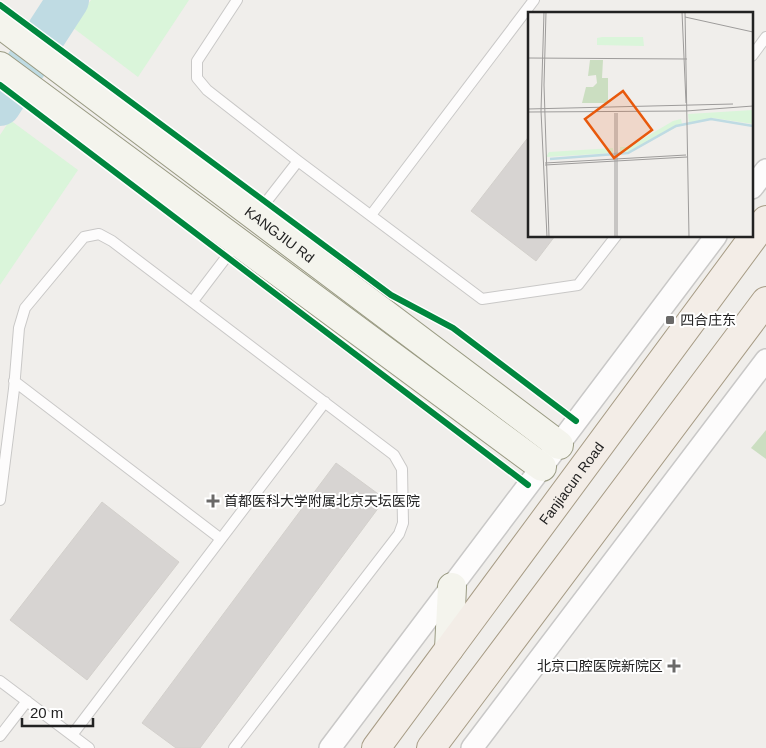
<svg xmlns="http://www.w3.org/2000/svg" width="766" height="748" viewBox="0 0 766 748" font-family="Helvetica,'Noto Sans SC',sans-serif">
<style>
.forest{fill:#cbdec1}
.park{fill:#daf5da}
.lines{fill:none;stroke-linecap:round;stroke-linejoin:round}
.river{stroke:#bfdbe3;stroke-width:42}
.building{fill:#d7d4d2;stroke:#d3d0cc}
.lane-casing{stroke:#c9c8c7;stroke-width:12}
.street-casing{stroke:#c9c8c7;stroke-width:24}
.secondary-casing{stroke:#999a82;stroke-width:30}
.primary-casing{stroke:#a79c86;stroke-width:30}
.lane{stroke:#fdfcfc;stroke-width:10}
.street{stroke:#fdfcfc;stroke-width:21}
.secondary{stroke:#f4f4ed;stroke-width:28}
.primary{stroke:#f3ede7;stroke-width:28}
.cycleway-casing{stroke:#fff;stroke-width:9}
.cycleway{stroke:#00873e;stroke-width:6}
.poi-dot{fill:#6a6968;stroke:#fff;stroke-width:2}
.labels{text-anchor:middle;dominant-baseline:central;stroke-width:4;stroke-linejoin:round;paint-order:stroke}
.street-label{font-size:14px;fill:#222;stroke:#fff}
.poi-label{font-size:14px;fill:#222;stroke:#fff;text-anchor:start}
.inset-river{fill:none;stroke:#bfdbe3;stroke-width:2.5}
.inset-road{fill:none;stroke:#9e9c9b;stroke-width:1}
.view{fill:#e8590c;fill-opacity:0.15;stroke:#e8590c;stroke-width:2.5}
.inset-edge{fill:none;stroke:#222;stroke-width:2.5}
</style>
<rect width="100%" height="100%" fill="#f0eeeb"/>
<path class="forest" d="M766 430V459L751 448Z"/>
<path class="park" d="M91 0H189L138 77 72 27Z
M10 120 78 170 0 285V135Z"/>
<g class="lines">
<path class="river" d="M0 105 68 0"/>
</g>
<path class="building" d="M530 135V236H555L536 261 471 211Z
M336 463 385 499 200 748H176L142 723Z
M102 502 179 562 87 680 10 620Z"/>
<g class="lines">
<defs>
<path id="lane" d="M237 0 197 61V78L207 90 298 161 482 299 578 285 616 236
M752 56 766 37
M256 215 298 161
M371 215 534 0
M193 301 237 243
M14 381 221 539
M0 500 14 389 19 328 25 308 84 237 99 234 112 241 394 455 402 469 403 523 399 534 234 748
M0 681 89 748
M72 735 325 402
M0 736 27 701"/>
<path id="street" d="M752 188 766 170
M330 748 716 236
M472 748 766 360"/>
<g id="secondary">
<path id="s1" d="M0 24 559 445"/>
<path d="M0 66 542 467"/>
<path d="M449 649 452 587"/>
</g>
<g id="primary">
<path id="s2" d="M376 748 766 220"/>
<path d="M431 748 766 301"/>
</g>
</defs>
<use href="#lane" class="lane-casing"/>
<use href="#street" class="street-casing"/>
<use href="#secondary" class="secondary-casing"/>
<use href="#primary" class="primary-casing"/>
<use href="#lane" class="lane"/>
<use href="#street" class="street"/>
<use href="#secondary" class="secondary"/>
<use href="#primary" class="primary"/>
<defs>
<path id="cycleway" d="M0 5 391 295 453 328 576 421
M0 85 528 485"/>
</defs>
<use href="#cycleway" class="cycleway-casing"/>
<use href="#cycleway" class="cycleway"/>
</g>
<g class="poi-dot">
<rect x="665" y="315" width="10" height="10" rx="2.5"/>
<path d="M210.5 493.5h5v5h5v5h-5v5h-5v-5h-5v-5h5z"/>
<path d="M671.5 658.5h5v5h5v5h-5v5h-5v-5h-5v-5h5z"/>
</g>
<g class="labels">
<g class="street-label">
<text stroke="none"><textPath href="#s1" startOffset="350">KANGJIU Rd</textPath></text>
<text stroke="none"><textPath href="#s2" startOffset="329">Fanjiacun Road</textPath></text>
</g>
<g class="poi-label">
<text x="680" y="320">四合庄东</text>
<text x="224" y="501">首都医科大学附属北京天坛医院</text>
<text x="663" y="666" text-anchor="end">北京口腔医院新院区</text>
</g>
</g>
<g transform="translate(528 12)">
<rect width="225" height="225" fill="#f0eeeb"/>
<path d="M62 48H75L74 66H80V91H54L58 75H65L69 71 68 63 60 64Z" fill="#cbdec1"/>
<path d="M74 25H115L116 34 69 33V26ZM225 98V112L185 106 161 111 160 102ZM153 107 154 112 103 140 92 141V135H101L145 109ZM85 136V141L18 145 21 140Z" fill="#daf5da"/>
<path class="inset-river" d="M22 147 100 141 148 114 183 107 225 114"/>
<path class="inset-road" d="M16 0 13 99 19 225M18 0 16 73 21 225M154 0 158 91M157 0 161 225M157 5 225 20M0 46 159 47M0 97 205 92M0 100 158 99 225 94M89 101V225M17 151 158 143M17 153 159 145M87 225V101"/>
<path class="view" d="M95 79 124 118 86 146 57 107Z"/>
<rect width="225" height="225" class="inset-edge"/>
</g>
<path d="M22 718v8h71v-8" fill="none" stroke="#222222" stroke-width="2.5"/>
<text x="30" y="718" font-size="15" fill="#222222" stroke="#ffffff" stroke-width="4" paint-order="stroke">20 m</text>
</svg>
